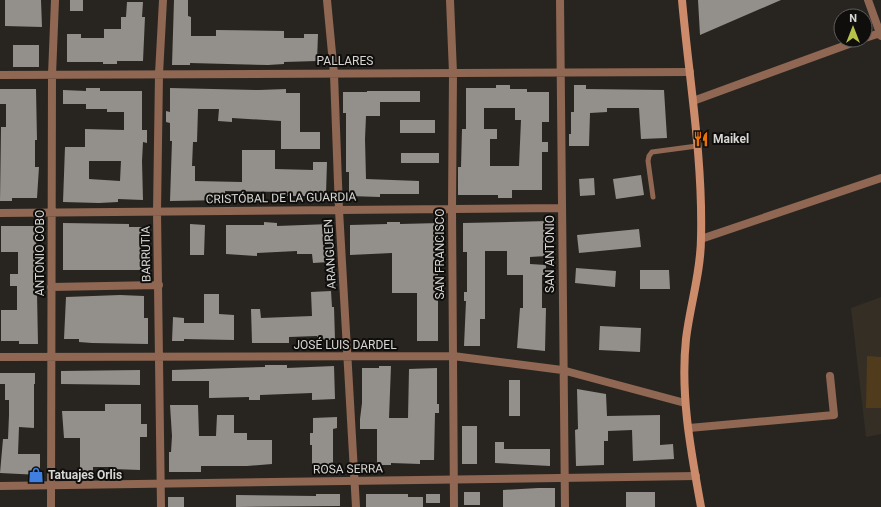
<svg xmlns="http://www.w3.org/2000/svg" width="881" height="507" viewBox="0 0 881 507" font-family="Roboto,sans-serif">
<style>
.built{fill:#342e25}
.green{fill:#503c1c}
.building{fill:#938f8a;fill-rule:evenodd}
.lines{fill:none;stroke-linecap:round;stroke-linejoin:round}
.service{stroke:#8f6753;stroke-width:5}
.minor{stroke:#8f6753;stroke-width:8}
.tertiary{stroke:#8f6753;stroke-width:8}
.secondary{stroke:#cc8b6b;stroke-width:8}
.labels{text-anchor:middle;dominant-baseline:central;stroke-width:4;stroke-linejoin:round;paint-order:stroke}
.street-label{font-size:12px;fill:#d7d6d3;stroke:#0f0e0c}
.poi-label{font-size:12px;font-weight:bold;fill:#d7d6d3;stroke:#0f0e0c;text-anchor:start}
</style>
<rect width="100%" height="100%" fill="#282520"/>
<path class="built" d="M881 297V434L866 437 851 308Z"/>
<path class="green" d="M867 356 881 357V408H866Z"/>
<path class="building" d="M5 0H41L42 27 5 26Z
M70 0H83V11H70Z
M174 0H188V16L191 17V36H216V30L284 31V38H304V34H318L317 61 284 62V64L268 65 190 63V65H172Z
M698 0H781L700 35Z
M127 2H143L142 17H145L143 61H117V64H103V62H67V34H81V38H104V29H121V17H126Z
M13 45H39V67H13Z
M496 85H510V89H527V92H549V122H542V142H548V152H542V190H512V198H498V195H458V167H461L462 129H466V88H496ZM484 108H515V120H521L519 166H490V139H497V129H484Z
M574 85H586V89L664 90 667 138 641 139 639 108H607V112L590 113 589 146H569V134H571V112H574Z
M86 88H100V91H142V130H147V143L143 142 142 161 143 200 118 199V202L99 203 63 202 65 147H85V129L124 130V112H107V109H86V104H63V90L86 91ZM89 161H121L120 181 89 179Z
M170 88 259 90 286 89V93H300V132H320V149H281V121L232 118V122L218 121 219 109H198L197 142H193L192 166H195V181L242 182V150H275V169L313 170V162H327L326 194H308V196H282V192L225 191V200L170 201 172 141H170V123L166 122V111L170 112Z
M0 89H36L37 140H35V167H39L37 198H12V201H0L1 127H6V104H0Z
M367 91H420V102H380V116H366L365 139 366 179 419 181V194H380V197L349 196V172H346V113H343V92H367Z
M400 120H435V133H400Z
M401 153H439V163H401Z
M641 175 644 195 616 199 613 179Z
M594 178 595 195 580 196 579 179Z
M549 221V250H546V256L530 257V264L546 265V275H542V308H546L545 351 517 348 520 308H523V275H507V251H485V319H480V346H464L466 301H464V292H467V252H463V223Z
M264 222 277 223V226L330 224 329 262 313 263 312 254H297V251L257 253V256L226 254V225H264Z
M387 222H400V224L440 223V251H438V341H417V293H392V253L350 255V225L387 224Z
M63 223 129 224V227H148V246L144 245V270H63Z
M190 224 205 225 204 255H190Z
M1 226H37L34 293H37L38 344H19V341H1V310H17V286H10V274H18V252H1Z
M639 229 641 247 579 253 577 235Z
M576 268 616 271 615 287 575 283Z
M640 270H669L670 289H640Z
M331 291 332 307H334L335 340H317V336L289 337V343H252L251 309H260L261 318 312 316 311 292Z
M204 294H219V314L234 315V340L184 339V341H172L173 317 184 318V323H204Z
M120 295 144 296V318H148V344L92 343 79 342V339H64L66 297Z
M600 326 641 328 640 352 599 350Z
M265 365H287V368L334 366 335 399 312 400V393L260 395V400H249V397L209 398V381H172V370L265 367Z
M379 366H391L389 418H408L409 369 437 368V404H439V413H435L434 460H420V464L391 463V465H377V429H360V419L362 403V368H379Z
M140 370V385L61 384V371Z
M0 373H35V384H34V428L19 427 18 454H40V475L0 473 3 439H8L9 415V400H5V384H0Z
M509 380H520V416H509Z
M577 389 606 394 607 416 660 415V445L673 444 674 459 633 461 632 430 608 431V441H604V465L576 466 575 430 578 429Z
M105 404H141V424H147V437H140V470L113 469V467H93V471H80V438H64L62 411H105Z
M170 405H198L199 436H216L217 415H234V433H247V440H272V464L247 466H201V472H169V452H171L172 436Z
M337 417V428L333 429V470H312V445H310V433H313V418Z
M462 426H477V464H462Z
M495 442H504V449H550V466L495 463Z
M538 488H555V507H503V490Z
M464 492H480V505H464Z
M626 492H655V507H626Z
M316 494H340V506L236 507V495L316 496Z
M366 494H408V497H423V507H366Z
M426 494H440V503H426Z
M168 497H184V507H168Z"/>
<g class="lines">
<path class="service" d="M653 197 648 161 649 156 652 152 697 146"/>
<path class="minor" d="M327 0 334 74 339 210 356 507
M450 0 453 73 452 209 454 507
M560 0 565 507
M868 0 881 36
M865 38 880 33
M0 75 690 72
M693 101 860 40
M0 213 561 208
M701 239 881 178
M51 287 159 285
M0 357 453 356 562 370 685 403
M689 428 834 415 830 376
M51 507 52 75 55 0
M161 507 157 212 159 74 163 0"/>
<path class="tertiary" d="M0 486 696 476"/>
<path class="secondary" d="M682 0C689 79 703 158 701 238 701 272 690 305 686 339 680 395 691 452 701 507"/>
</g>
<defs>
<symbol id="restaurant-bare" viewBox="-9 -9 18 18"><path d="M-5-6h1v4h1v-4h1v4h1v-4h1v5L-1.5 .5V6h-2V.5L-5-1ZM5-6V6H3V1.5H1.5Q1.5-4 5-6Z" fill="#e8710a" stroke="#0f0e0c" stroke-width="2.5" paint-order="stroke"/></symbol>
<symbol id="shop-bare" viewBox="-9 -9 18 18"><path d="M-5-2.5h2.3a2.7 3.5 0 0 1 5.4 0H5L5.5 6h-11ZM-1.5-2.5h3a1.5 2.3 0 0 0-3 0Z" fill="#3f7fe0" stroke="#0f0e0c" stroke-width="2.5" paint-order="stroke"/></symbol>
</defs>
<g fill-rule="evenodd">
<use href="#restaurant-bare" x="690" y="128" width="22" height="22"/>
<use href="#shop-bare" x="25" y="464" width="22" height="22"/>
</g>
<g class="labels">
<g class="street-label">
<text x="345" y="61">PALLARES</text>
<text transform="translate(281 198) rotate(-1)">CRISTÓBAL DE LA GUARDIA</text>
<text transform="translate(40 253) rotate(-90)">ANTONIO COBO</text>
<text transform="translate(146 254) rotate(-91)">BARRUTIA</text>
<text transform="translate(330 254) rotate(-93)">ARANGUREN</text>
<text transform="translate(440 254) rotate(-90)">SAN FRANCISCO</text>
<text transform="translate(550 254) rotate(-90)">SAN ANTONIO</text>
<text x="345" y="345">JOSÉ LUIS DARDEL</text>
<text transform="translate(348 469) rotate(-1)">ROSA SERRA</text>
</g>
<g class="poi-label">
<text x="713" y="139">Maikel</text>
<text x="48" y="475">Tatuajes Orlis</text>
</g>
</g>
<g transform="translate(853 28)"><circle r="19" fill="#0f0e0c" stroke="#5f5e5c"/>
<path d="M0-3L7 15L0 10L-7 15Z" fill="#b7c148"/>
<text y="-6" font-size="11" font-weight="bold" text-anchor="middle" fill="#d7d6d3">N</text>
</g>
</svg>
